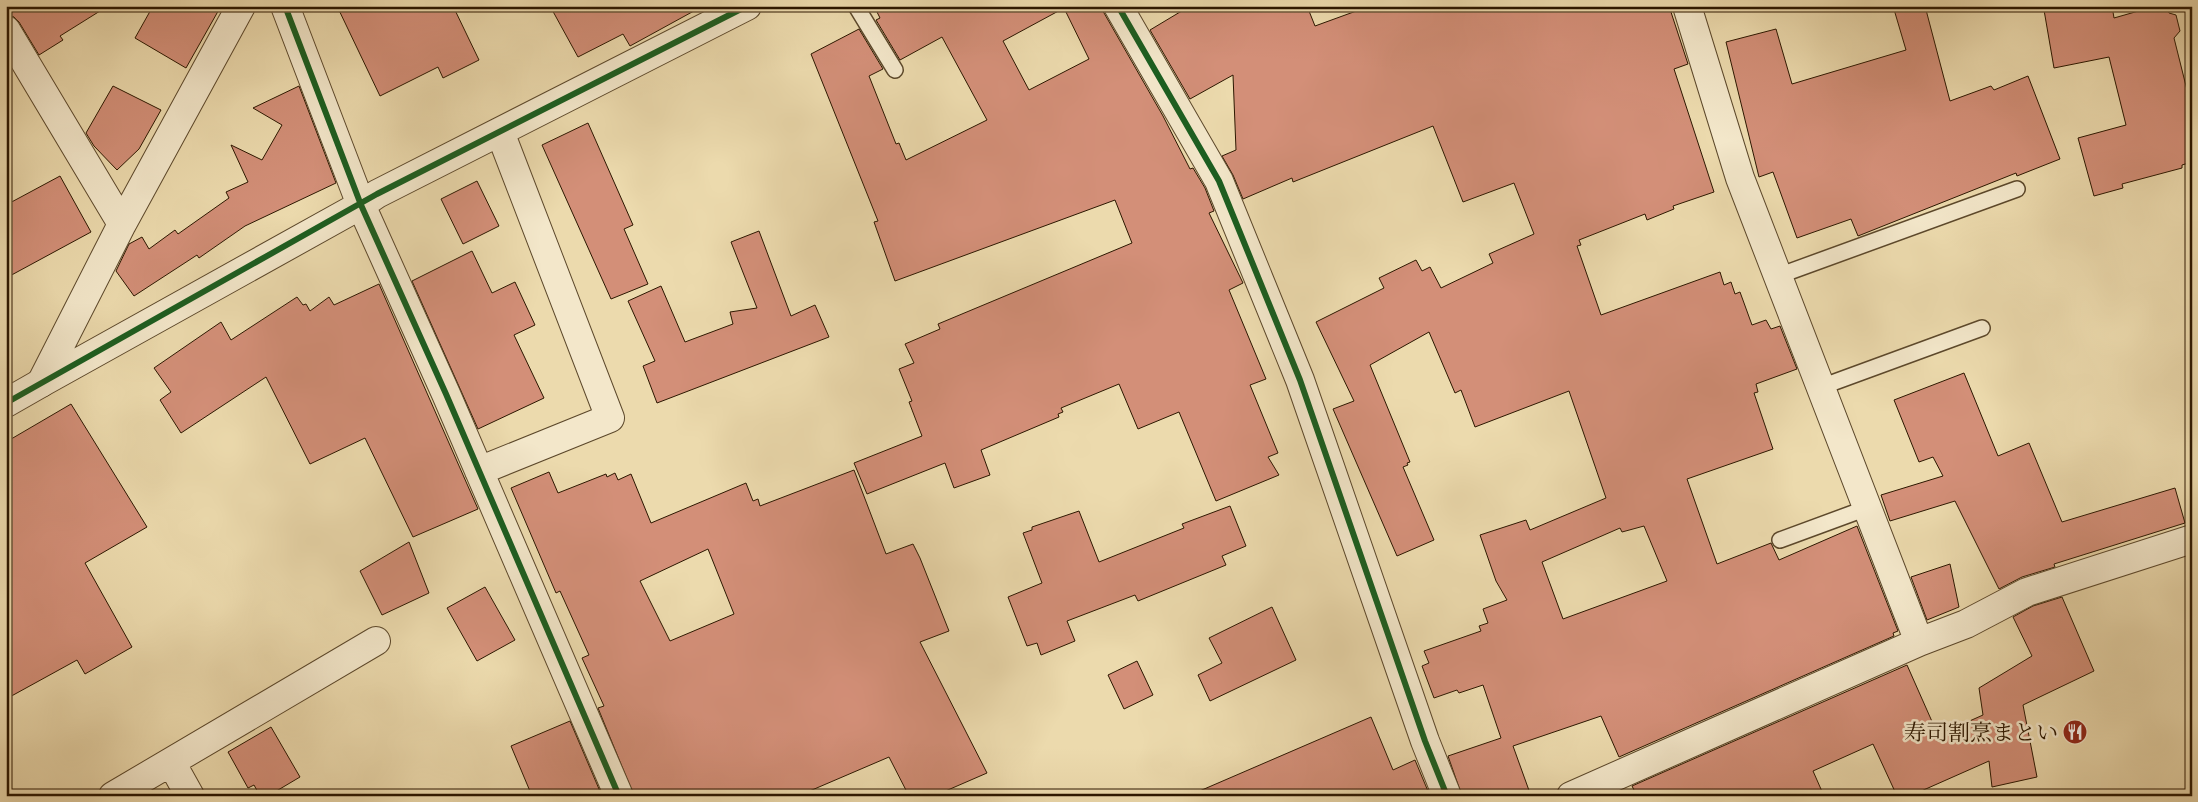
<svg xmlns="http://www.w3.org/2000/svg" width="2198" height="802" viewBox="0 0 2198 802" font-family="'EB Garamond','Noto Serif JP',serif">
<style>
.building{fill:#d38f78;stroke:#2c1700;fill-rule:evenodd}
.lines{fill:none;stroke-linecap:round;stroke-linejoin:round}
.service-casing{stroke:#5c482b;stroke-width:18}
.minor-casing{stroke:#5c482b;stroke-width:30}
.tertiary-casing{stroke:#5c482b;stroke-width:30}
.service{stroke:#f3e7ca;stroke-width:15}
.minor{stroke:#f3e7ca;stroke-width:28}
.tertiary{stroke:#f3e7ca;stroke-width:28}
.cycleway-casing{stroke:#f3e7ca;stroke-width:9}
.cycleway{stroke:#1b5e20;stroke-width:6}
.labels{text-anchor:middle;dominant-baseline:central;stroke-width:5;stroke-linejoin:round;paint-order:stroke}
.poi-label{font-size:22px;fill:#2c1700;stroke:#f3e7ca;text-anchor:end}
</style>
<rect width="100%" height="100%" fill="#ecdaad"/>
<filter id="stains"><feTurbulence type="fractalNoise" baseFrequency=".004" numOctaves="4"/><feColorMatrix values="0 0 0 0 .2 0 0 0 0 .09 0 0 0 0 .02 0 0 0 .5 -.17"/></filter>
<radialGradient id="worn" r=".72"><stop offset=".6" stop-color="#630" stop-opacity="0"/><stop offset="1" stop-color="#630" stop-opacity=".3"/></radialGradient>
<path class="building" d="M6 6H108L60 36 63 40 39 55 19 22 14 17 6 14Z
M153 6H221L186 68 135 38Z
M337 6H453L479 60 443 78 438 67 380 96Z
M550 6H703L630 46 623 34 578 57Z
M874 6H1100L1163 116 1190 169 1193 168 1205 188 1214 211 1209 213 1243 283 1229 290 1266 379 1250 385 1278 453 1268 457 1279 475 1216 501 1179 412 1138 429 1119 384 1061 408 1063 412 1058 414 1059 417 981 450 990 475 954 488 945 463 867 494 854 463 922 436 909 402 912 401 899 369 914 363 905 344 940 329 938 324 1132 243 1115 200 895 281 874 222 878 221 811 54 859 29 883 69 869 76 896 144 899 143 906 160 987 120 942 37 900 60 876 20 880 18ZM1064 8 1089 59 1029 90 1003 41Z
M1190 6H1307L1315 26 1370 6H1669L1688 64 1674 69 1714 192 1673 206 1674 209 1647 220 1645 214 1579 240 1581 245 1577 246 1601 315 1720 272 1724 285 1731 282 1735 294 1740 292 1752 325 1766 320 1771 329 1780 326 1797 369 1756 384 1758 392 1754 393 1773 449 1687 479 1717 564 1771 543 1779 560 1857 526 1898 631 1893 633 1894 636 1619 757 1601 716 1513 746 1531 796H1462L1448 756 1501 738 1483 685 1459 693 1457 690 1434 698 1422 666 1429 663 1424 651 1481 631 1479 626 1488 623 1483 609 1507 600 1496 581 1480 535 1526 520 1530 530 1606 498 1569 391 1475 427 1461 390 1455 393 1429 332 1370 365 1410 462 1407 463 1408 465 1403 467 1434 540 1397 556 1333 409 1354 401 1316 322 1384 288 1379 278 1416 260 1422 271 1430 267 1441 288 1493 263 1489 254 1534 234 1514 183 1463 202 1433 126 1293 182 1292 178 1243 199 1233 175 1222 156 1236 150 1233 75 1190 99 1150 30ZM1644 526 1667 581 1563 619 1542 562 1620 528 1622 532Z
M1893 6H1925L1950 101 1991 86 1994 90 2028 76 2060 159 2017 176 2016 173 1858 236 1851 219 1797 238 1773 172 1759 177 1726 42 1776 29 1792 84 1906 50Z
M2062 6H2112L2114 18 2156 6H2167L2169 13 2176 15 2180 31 2174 38 2192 110V162L2182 165V168L2122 184 2123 188 2094 196 2078 138 2126 125 2109 57 2054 68 2044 10Z
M113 86 161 110 139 149 117 170 94 146 86 133Z
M299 86 336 183 245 226 199 258 197 255 134 296 116 271 129 244 142 237 149 249 175 230 178 234 229 198 226 192 248 182 231 145 262 160 282 125 253 108Z
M588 123 633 225 624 229 648 284 611 299 542 145Z
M60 176 91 232 6 278V205Z
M477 181 499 226 463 244 441 199Z
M759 231 791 316 815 305 829 337 657 403 643 366 655 361 628 301 661 286 685 342 733 324 730 312 757 308 731 242Z
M472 251 492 293 515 282 535 325 514 335 544 398 478 429 412 281Z
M379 284 478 509 413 537 365 438 310 464 266 377 181 433 160 400 171 392 154 368 221 322 231 340 297 297 303 305 306 304 310 311 329 297 334 305Z
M1964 373 1998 456 2029 443 2062 522 2175 488 2185 523 2054 564 2055 567 2022 577 1999 589 1955 501 1890 521 1881 495 1943 476 1933 457 1919 462 1894 400Z
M71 404 147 527 85 563 132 647 85 674 77 660 6 699V442Z
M854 470 886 554 913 544 920 558 949 631 920 642 987 773 934 796H909L889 757 798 796H634L598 708 604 706 582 658 589 655 560 591 556 593 511 488 549 472 558 493 606 474 607 477 615 473 618 480 631 474 651 523 746 483 753 501 758 499 760 506ZM708 549 734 614 670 641 640 581Z
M1230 506 1246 546 1222 556 1226 565 1138 601 1135 595 1067 621 1075 641 1041 655 1037 643 1027 646 1008 597 1042 583 1023 533 1032 530V527L1079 511 1099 562 1184 528 1182 524Z
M409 542 429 593 382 615 360 571Z
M1950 564 1959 607 1927 620 1911 577Z
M485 587 515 640 477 661 447 608Z
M2062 597 2094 671 2023 705 2037 777 1992 787 1989 761 1910 796H1897L1873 744 1813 771 1824 796H1637L1632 786 1907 665 1938 735 1983 715 1979 688 2032 656 2013 617 2033 606Z
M1272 607 1296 660 1210 701 1198 675 1222 663 1209 638Z
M1137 661 1153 695 1124 709 1108 675Z
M1371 717 1393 770 1415 760 1430 796H1188Z
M570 721 602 796H532L511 746Z
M271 727 300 777 268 796H260L254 785 248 788 228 752Z"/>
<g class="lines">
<defs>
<path id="service" d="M856 6 895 70
M1778 276 2017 189
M1821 387 1982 328
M1780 540 1867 508"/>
<path id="minor" d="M285 6 361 205 446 394 619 796
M1118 6 1219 181 1300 380 1425 741 1447 796
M1687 6 1740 178 1919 642
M6 30 122 224
M41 383 361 205 377 194 747 6
M41 383 122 224 241 6
M479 471 610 418 500 132
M171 762 190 796
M113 796 376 641
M1571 796 1919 642 1966 624 2027 592 2192 539"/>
<path id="tertiary" d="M6 403 41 383"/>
</defs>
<use href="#service" class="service-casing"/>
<use href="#minor" class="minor-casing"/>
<use href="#tertiary" class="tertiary-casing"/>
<use href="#service" class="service"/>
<use href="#minor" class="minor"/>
<use href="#tertiary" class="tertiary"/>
<defs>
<path id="cycleway" d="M285 6 361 205 446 394 619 796
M1118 6 1219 181 1300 380 1425 741 1447 796
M6 403 377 194 747 6"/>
</defs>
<use href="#cycleway" class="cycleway-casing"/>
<use href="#cycleway" class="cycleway"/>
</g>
<defs>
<symbol id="restaurant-disc" viewBox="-11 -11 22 22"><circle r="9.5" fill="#8f2418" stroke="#f3e7ca"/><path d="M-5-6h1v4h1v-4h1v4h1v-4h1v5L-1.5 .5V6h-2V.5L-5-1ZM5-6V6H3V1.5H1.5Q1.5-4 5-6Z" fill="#fff"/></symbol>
</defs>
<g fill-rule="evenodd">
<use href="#restaurant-disc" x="2061" y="718" width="28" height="28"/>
</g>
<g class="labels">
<g class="poi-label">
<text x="2058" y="732">寿司割烹まとい</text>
</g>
</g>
<rect width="2198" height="802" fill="none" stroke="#ecdaad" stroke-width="25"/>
<rect x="8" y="8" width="2183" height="787" fill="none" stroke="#2c1700" stroke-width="2.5"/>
<rect x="12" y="12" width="2173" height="777" fill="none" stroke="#2c1700"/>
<rect width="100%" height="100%" filter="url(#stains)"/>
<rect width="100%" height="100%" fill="url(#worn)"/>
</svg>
